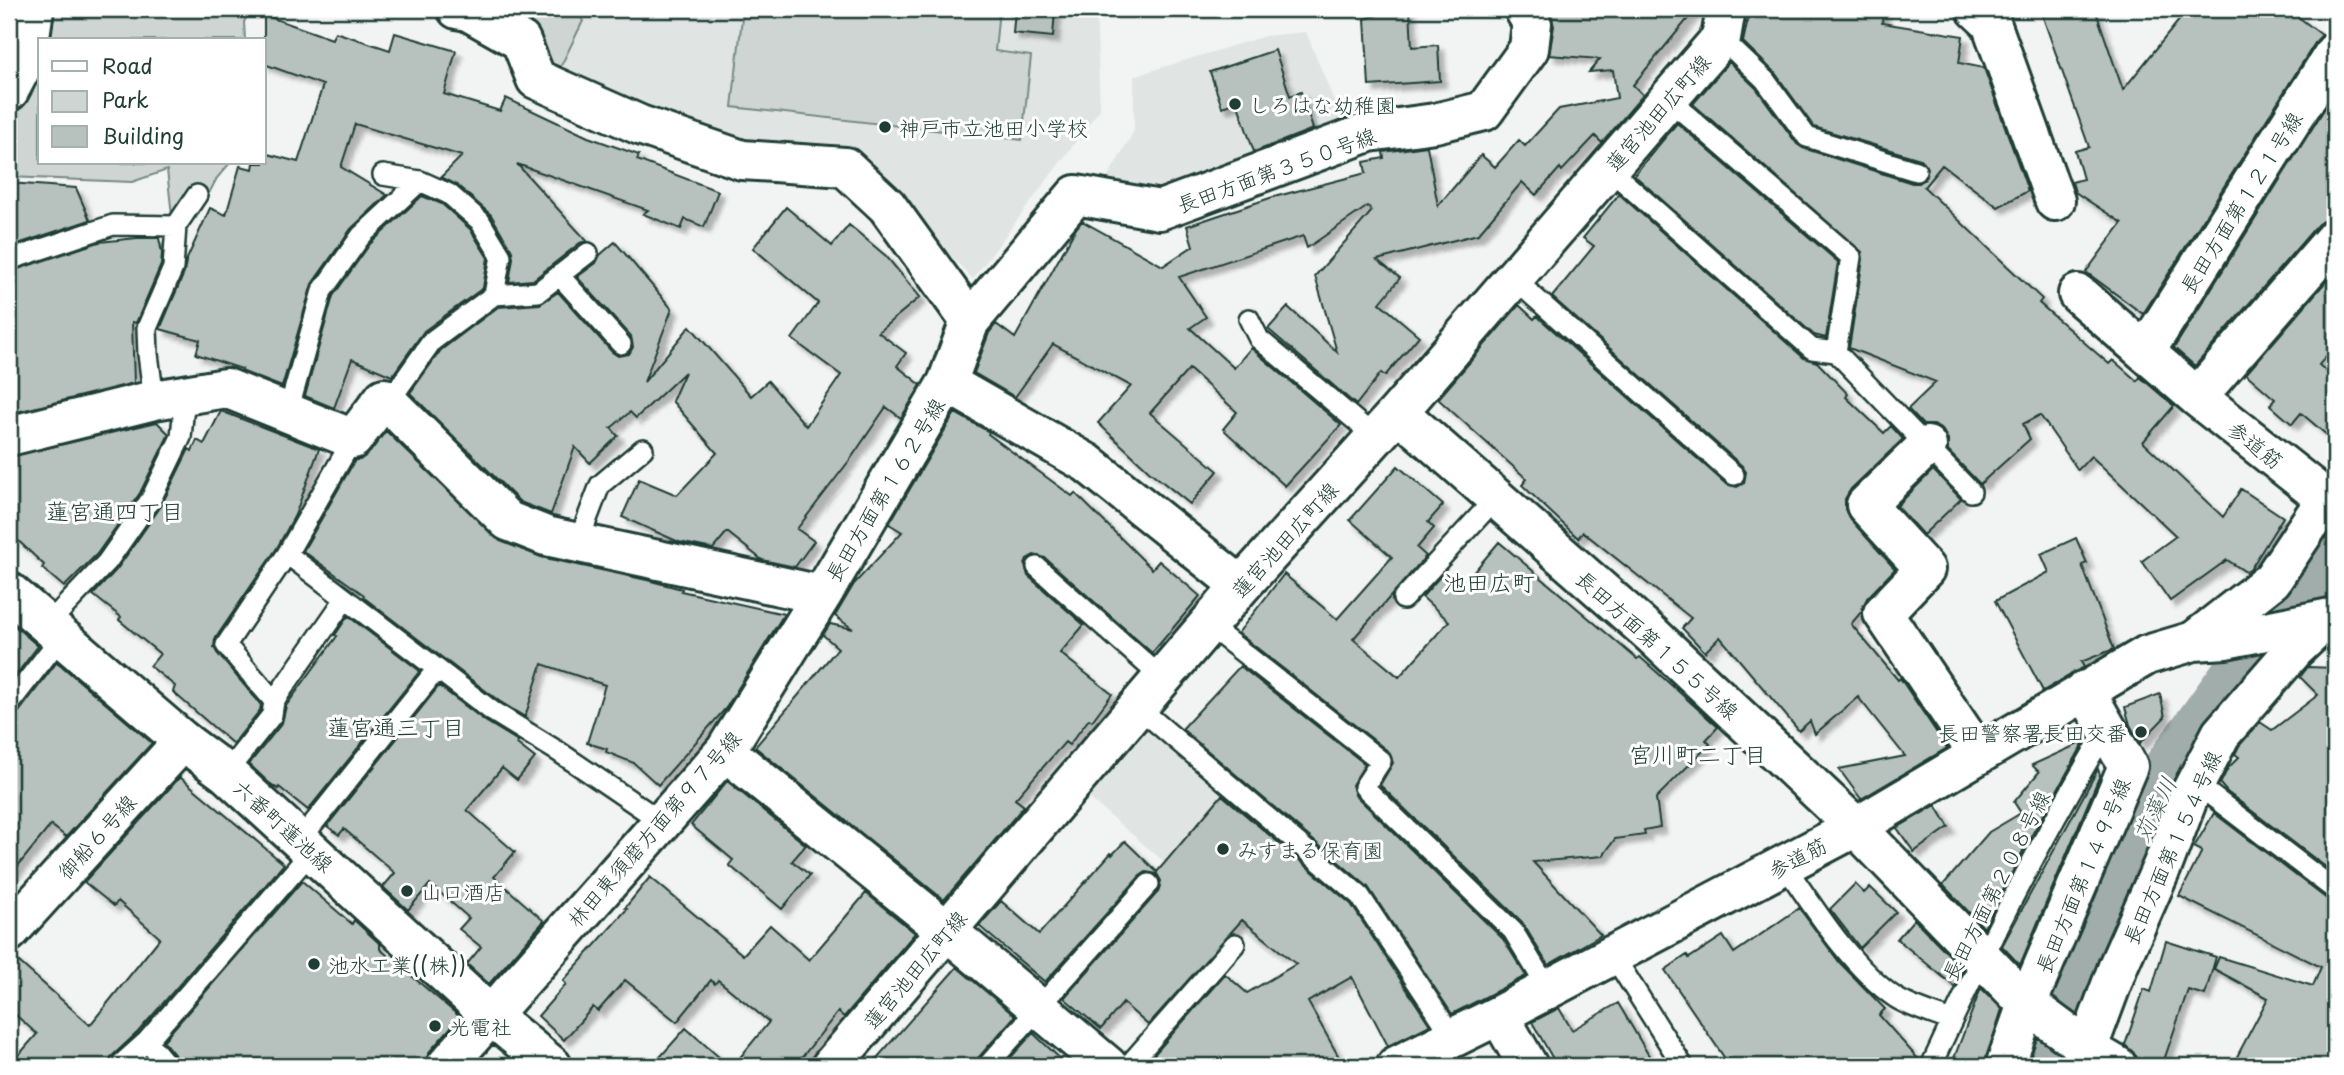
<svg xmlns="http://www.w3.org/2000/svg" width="2344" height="1075" viewBox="0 0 2344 1075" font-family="'Playpen Sans','Klee One',sans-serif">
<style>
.built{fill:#e0e4e3}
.green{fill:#ced5d3;stroke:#768984;stroke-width:2}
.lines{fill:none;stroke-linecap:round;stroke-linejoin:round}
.river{stroke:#a1adaa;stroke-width:60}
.building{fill:#b7c1bd;stroke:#1f3d34;stroke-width:2;filter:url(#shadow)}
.lane-casing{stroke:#1f3d34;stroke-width:24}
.street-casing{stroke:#1f3d34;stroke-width:44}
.secondary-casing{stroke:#1f3d34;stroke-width:44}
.lane{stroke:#fff;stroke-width:19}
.street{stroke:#fff;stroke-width:38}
.secondary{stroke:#fff;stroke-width:38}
.poi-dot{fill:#1f3d34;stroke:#fff;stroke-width:2.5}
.labels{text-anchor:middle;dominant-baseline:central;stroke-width:6;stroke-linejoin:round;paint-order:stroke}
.poi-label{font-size:21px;fill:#1f3d34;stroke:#fff;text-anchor:start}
.street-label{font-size:21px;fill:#1f3d34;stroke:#fff}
.neighbourhood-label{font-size:23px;fill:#1f3d34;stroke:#fff}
.water-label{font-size:23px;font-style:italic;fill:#465f57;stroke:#fff}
</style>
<defs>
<filter id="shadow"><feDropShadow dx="6" dy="6" stdDeviation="2" flood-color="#0004"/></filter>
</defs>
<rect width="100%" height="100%" fill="#f2f3f3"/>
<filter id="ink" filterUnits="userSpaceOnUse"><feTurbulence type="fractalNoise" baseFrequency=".0143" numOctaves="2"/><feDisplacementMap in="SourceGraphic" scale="14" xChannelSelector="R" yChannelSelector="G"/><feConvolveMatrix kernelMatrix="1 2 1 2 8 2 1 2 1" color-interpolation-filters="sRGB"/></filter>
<g filter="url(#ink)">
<path class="built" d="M576 9H1096L1100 109 973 279 849 148 736 145 557 74 583 21Z
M1306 32 1347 133 1155 198 1103 186 1134 131V76L1265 36Z
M1151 723 1356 901 1284 963 1089 798Z"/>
<path class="green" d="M48 9H251L244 22 245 40H43Z
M481 9H576L583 21 557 74Z
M743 9H999L995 51 1031 56 1022 140 732 107Z
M40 59V163H230L217 178 196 218 172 216 167 170 132 182 9 177V107Z"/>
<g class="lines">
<path class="river" d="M2045 1066 2160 788 2335 545"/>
</g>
<path class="building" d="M1015 9H1055L1053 37 1013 33Z
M1394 9H1410L1412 47 1438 45 1440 81 1369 86 1365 19Z
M1549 9H1696L1633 85 1643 95 1602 143 1595 136 1562 171 1560 168 1536 195 1522 182 1478 234 1377 260 1400 278 1380 303 1419 336 1385 376 1381 373 1356 405 1268 329 1288 307 1337 352 1315 276 1372 211 1368 206 1307 248 1303 236 1179 277 1206 317 1190 328 1234 368 1251 348 1341 425 1285 486 1223 429 1237 412 1189 369 1150 413 1218 471 1190 504 1149 471 1098 423 1131 386 1053 344 1015 397 974 373 989 333 996 324 1015 338 1075 230 1082 221 1163 266 1193 246 1187 226 1270 198 1366 173 1364 162 1384 158 1383 152 1427 146 1438 206 1481 155 1495 167 1519 140 1525 146 1559 109 1617 98 1613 70 1589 72 1600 59 1549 55 1554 26Z
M1750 9H1884L1882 23 1963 36 1959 63 1984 68 2028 191 1998 207 1942 165 1924 187 2042 299 2039 303 2109 364 2113 360 2137 381 2140 377 2174 406 2143 442 2223 517 2241 489 2283 517 2250 570 2246 572 2227 560 2170 601 2142 561 2176 536 2091 456 2078 470 2040 415 2023 424 2030 439 1980 484 1948 451V440L1943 431 1934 425H1923L1908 409 1936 382 1849 348 1863 259 1862 252 1693 104 1729 62 1756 88 1797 144 1803 148 1912 183H1919L1925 179 1928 168 1920 159 1814 127 1775 73 1743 42Z
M2040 9H2095L2123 90 2188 9H2288L2322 35 2317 40 2143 314 2086 272 2122 223 2075 192 2072 182 2083 179 2075 151 2089 147Z
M264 15 332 39 335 32 390 50 395 33 456 51 444 94 500 111 506 98 588 137 639 155 637 160 718 191 704 227 685 219 681 229 643 214 648 210 517 164 587 241 580 243 533 280 509 282 513 258 512 251 491 215 457 185 441 177 462 156 355 124 341 167 387 195 351 229 312 284 282 387 241 371 242 369 196 354 200 340 160 329 184 273 186 261 210 208 226 215 240 166 253 169 254 163H264V153L298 162 323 85 264 64Z
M1275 50 1290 96 1301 92 1313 129 1254 152 1237 102 1222 107 1210 72Z
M2335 92V210L2330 217 2318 224 2195 366 2174 348Z
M1677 123 1838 262 1826 338 1814 335 1634 175Z
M9 183 76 188 90 220 9 247Z
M1619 194 1804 358 1817 362 1848 394 1846 397 1884 433 1891 426 1903 439 1851 489 1845 499V509L1850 519 1895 569 1867 598 1862 611 1851 624 1898 680 1900 678 1947 748 1861 799 1839 769 1905 756 1858 697 1815 734 1810 721 1799 731 1720 637 1705 652 1682 628 1691 618 1583 532 1578 538 1522 485 1527 479 1438 399 1519 305 1534 319 1537 316 1726 484 1737 487 1744 483 1746 472 1742 466 1552 297 1594 246 1583 238Z
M422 196 442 204 470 229 488 258 483 288 424 331 392 376 352 359 334 408 305 396 333 296 370 244Z
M786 207 832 246 849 225 886 256 920 297 878 332 906 353 897 366 921 385 901 418 886 407 852 457 797 529 814 541 795 567 762 560 727 532 713 549 679 542 622 517 639 479 677 495 717 453 672 401 685 372 636 418 630 412 611 428 618 436 590 463 575 447 551 514 520 502 410 393 441 350 498 307 540 304 558 292 612 352 618 356 629 354 633 347 631 336 577 277 596 263 600 255 615 242 672 309 644 382 690 326 751 396 768 381 806 426 841 375 792 339 818 303 753 248Z
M137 238H159L162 253 161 265 136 323 132 322 134 383 9 414V272L99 242Z
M2335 271V345L2319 365 2335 379V442L2301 413 2292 424 2270 405 2275 399 2246 374Z
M221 411 319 449 295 515 277 548 215 639 214 647 217 653 261 705 260 710 233 744 173 692 175 686 150 666 160 654 119 620 121 617 93 595 117 569 161 506 189 449 192 451 197 440 204 444Z
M955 413 989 432 988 434 1072 496 1075 493 1152 569 1159 561 1200 596 1152 653 1045 558 1034 555 1027 559 1025 565 1028 576 1084 625 1060 653 1112 694 1092 721 1089 719 1069 745 1065 742 1015 799 1024 806 944 900 755 747 838 648 823 635 830 624 853 629 835 616 854 584 902 532 889 524Z
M157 422 169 434 140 493 97 554 64 587 42 568 44 565 9 532V457Z
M386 431 500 541 541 557 647 580 682 589 681 591 784 614 726 708 658 785 634 763 606 752 607 749 587 743 605 685 542 664 525 717 499 701 363 597 364 595 303 551 355 460H360L370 452Z
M1398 466 1443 505 1428 522 1434 528 1417 548 1426 556 1353 639 1399 677 1449 621 1422 597 1444 572 1461 587 1499 542 1637 659 1640 657 1718 727 1706 740 1710 744 1656 798 1660 827 1644 830 1645 835 1615 839 1603 856 1533 862 1601 935 1548 965 1522 922 1380 785 1393 763 1389 752 1238 633 1284 574 1337 619 1392 557 1350 520Z
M1933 470 1961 499 1923 535 1897 506Z
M2076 538 2087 563 2082 565 2114 649 2081 662 2084 667 2043 691 1995 601 2049 572 2041 554Z
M348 616 420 671 308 810 279 787 278 789 268 782 249 764 282 723 286 706 337 636 335 635Z
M9 621 38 646 9 684Z
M57 662 152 743 66 837 51 825 9 877V716L19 712Z
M1240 666 1365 764 1352 785 1355 795 1503 939 1526 976 1452 1014 1368 887 1182 729Z
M2308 667 2335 668V867L2331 871 2227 792 2220 784 2228 768 2239 757 2235 754 2239 746 2260 722 2272 730 2318 695 2300 677Z
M439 686 485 721 518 741 517 744 535 758 517 780 502 768 467 810 515 852 494 877 544 921 489 984 467 964 481 947 459 929 469 918 430 884 408 910 383 887 395 873 344 829 339 835 327 826Z
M2160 694 2165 717 2140 743 2130 725 2125 707Z
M2085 741 2025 847 1984 928 1943 885 1989 832 2021 813 2014 802 2039 772 2032 765Z
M2098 769 2100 775 2020 965 2002 946Z
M180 777 284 864 138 1032 111 1057 107 1066H9L37 1034 9 1009V953L90 1025 160 938 118 901 114 906 84 882Z
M727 781 806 845 792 861 810 875 782 909 729 865 733 860 691 825Z
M1222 795 1351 904 1430 1025 1388 1046 1352 977 1308 1002 1344 1066H1144L1225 974 1247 993 1296 964 1242 920 1148 1025 1123 1003 1101 1029 1064 998 1158 892 1161 881 1157 874 1146 872 1140 876 1045 982 979 926 1001 901 1039 934 1111 853 1112 855 1125 841 1157 872Z
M1936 805 1949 827 1914 852 1897 828Z
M2214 813 2328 900 2335 903V1066H2232L2268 998 2214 969 2219 957 2313 986 2321 967 2179 896 2202 851 2194 847Z
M650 877 743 955 770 925 809 960 866 893 915 933 844 1017 838 1012 795 1066H733L769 1022 718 980 715 984 711 980 677 1022 625 980 598 1011 593 1007 564 1040 538 1016 566 984 563 981 627 909 625 908Z
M302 881 352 924 354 920 380 944V949L460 1017 430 1051 424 1066H180L177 1058 163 1041Z
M1855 884 1864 893 1870 887 1896 912 1860 948 1830 909Z
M1799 908 1840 963 1885 1009 1879 1015 1920 1061 1919 1066H1730L1665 970 1687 955 1689 958 1723 936 1734 953Z
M1914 919 1963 969 1955 987 1897 939Z
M2166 941 2216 957 2205 995 2188 990 2162 1066H2148L2138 1063 2136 1055 2125 1045 2144 989 2151 992Z
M957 967 1015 1016 978 1058 975 1066H870Z
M1981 988 2002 1009 1984 1066H1951Z
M1618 1003 1655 1066H1557L1532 1022 1559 1008 1572 1030Z
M686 1028 729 1066H652Z
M1033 1033 1068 1066H1003Z"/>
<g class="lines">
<defs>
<path id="lane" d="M1721 38 1765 80 1807 137 1916 171
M1668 99 1851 257 1836 352
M1608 168 1812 349 1836 352 1971 492
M383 175 420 181 449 194 480 221 501 256 494 295
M9 260 113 225 176 226
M559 275 621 344
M1513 278 1734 475
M1249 319 1259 339 1375 437
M154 400 148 354 147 328 173 268 176 226 197 195
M388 403 432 341 494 295 538 292 588 253
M288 412 322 291 361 236 420 181
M578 543 600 485 643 449
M287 554 492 711 559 752 662 822
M1037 567 1162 678
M1403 599 1496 498
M47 625 107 562 151 499 181 437 185 395
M1208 625 1381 761 1364 787 1513 931 1548 989
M274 701 345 599
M9 704 61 637
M1138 707 1360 896 1453 1037
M226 773 272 715 274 701 226 645 287 554 353 439
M2195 783 2335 890
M300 840 437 669
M1784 864C1814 908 1852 969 1896 998 1912 1008 1934 1014 1952 1021
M1613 955 1683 1066
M147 1041 168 1066
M119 1066 147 1041 312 851
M987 1066 1149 884
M1128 1066 1235 944
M1931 1066C1984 951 2041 838 2107 729"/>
<path id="street" d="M457 9 468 11 521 41 536 79 640 125 742 160 845 167 887 206 970 321 1076 195 1160 210 1369 132 1435 123 1484 111 1529 49 1532 23 1524 9
M1976 9 1991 23 2055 201
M9 91 27 57 34 9
M2078 294 2197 397
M2145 352 2335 52
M947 383 1087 463 1241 586
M1398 412 1651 634 1856 827 2027 1004 2088 1049 2117 1066
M9 436 154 400 226 388 353 439 384 398 508 521 546 536 822 595
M1927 446 1866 505 1925 569 1883 613 1978 754
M9 592 183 741 226 773 490 1015 552 1066
M2194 641 2272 580 2326 499 2197 397 2335 238
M725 751 946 930 1108 1066
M1499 1015 1528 1066
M446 1066 725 751 822 595 947 383 970 321
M831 1066 1241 586 1398 412 1721 38 1726 9
M1396 1066 1499 1015 1856 827 2147 655 2194 641 2226 639 2335 617
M2005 1066 2027 1004 2128 766 2085 690
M2081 1066 2119 964 2164 862 2189 796 2221 734 2294 650 2327 619"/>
<path id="secondary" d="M9 932 183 741"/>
</defs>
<use href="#lane" class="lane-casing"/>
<use href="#street" class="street-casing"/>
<use href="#secondary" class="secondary-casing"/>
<use href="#lane" class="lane"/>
<use href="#street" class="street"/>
<use href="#secondary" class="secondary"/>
</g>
</g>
<g class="poi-dot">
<circle cx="1235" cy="104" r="7"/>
<circle cx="885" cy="127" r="7"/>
<circle cx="2141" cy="732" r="7"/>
<circle cx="1223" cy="849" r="7"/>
<circle cx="407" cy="891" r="7"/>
<circle cx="314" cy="964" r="7"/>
<circle cx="435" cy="1026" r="7"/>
</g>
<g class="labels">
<g class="poi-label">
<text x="1249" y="104">しろはな幼稚園</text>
<text x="899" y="127">神戸市立池田小学校</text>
<text x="2127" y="732" text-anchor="end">長田警察署長田交番</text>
<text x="1237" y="849">みすまる保育園</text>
<text x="421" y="891">山口酒店</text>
<text x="328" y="964">池水工業((株))</text>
<text x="449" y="1026">光電社</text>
</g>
<g class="street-label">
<text transform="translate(1657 112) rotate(-49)">蓮宮池田広町線</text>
<text transform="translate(1276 169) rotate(-20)">長田方面第３５０号線</text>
<text transform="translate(2240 202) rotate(-58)">長田方面第１２１号線</text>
<text transform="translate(2256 444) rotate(38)">参道筋</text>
<text transform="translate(884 489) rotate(-59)">長田方面第１６２号線</text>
<text transform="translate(1284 539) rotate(-48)">蓮宮池田広町線</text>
<text transform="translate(1658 644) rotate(42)">長田方面第１５５号線</text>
<text transform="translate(284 825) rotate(42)">六番町蓮池線</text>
<text transform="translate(653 828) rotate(-49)">林田東須磨方面第９７号線</text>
<text transform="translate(96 836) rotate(-48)">御船６号線</text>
<text transform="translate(2171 847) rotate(-66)">長田方面第１５４号線</text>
<text transform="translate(1797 857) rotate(-28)">参道筋</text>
<text transform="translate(2082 875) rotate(-67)">長田方面第１４９号線</text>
<text transform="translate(1995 885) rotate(-63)">長田方面第２０８号線</text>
<text transform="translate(914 969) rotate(-50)">蓮宮池田広町線</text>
</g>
<g class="neighbourhood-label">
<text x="115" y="510">蓮宮通四丁目</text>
<text x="1489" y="581">池田広町</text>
<text x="396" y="726">蓮宮通三丁目</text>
<text x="1698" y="753">宮川町二丁目</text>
</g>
<g class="water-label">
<text transform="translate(2154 809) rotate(-64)">苅藻川</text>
</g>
</g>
<rect width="2344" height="1075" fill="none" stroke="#fff" stroke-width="35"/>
<rect x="18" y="18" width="2309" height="1040" fill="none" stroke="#1f3d34" stroke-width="2.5" filter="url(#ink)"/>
<rect x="38" y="38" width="228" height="126" fill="#ffffff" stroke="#a5b1ae" stroke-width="2"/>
<rect x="52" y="61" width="35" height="10" fill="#ffffff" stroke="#a5b1ae" stroke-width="2"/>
<text x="102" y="74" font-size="21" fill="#1f3d34">Road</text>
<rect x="52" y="91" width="35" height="21" fill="#ced5d3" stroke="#a5b1ae" stroke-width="2"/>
<text x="102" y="108" font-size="21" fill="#1f3d34">Park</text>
<rect x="52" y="126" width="35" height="21" fill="#b7c1bd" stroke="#a5b1ae" stroke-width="2"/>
<text x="102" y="144" font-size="21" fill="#1f3d34">Building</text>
</svg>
